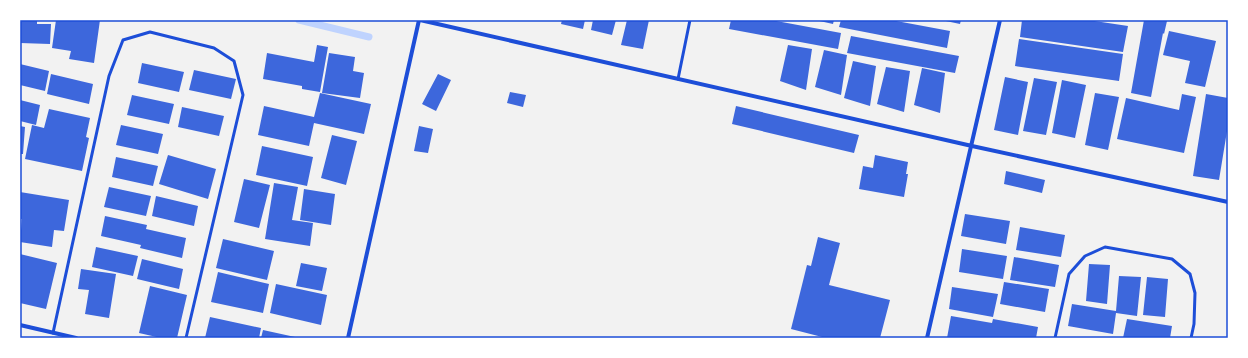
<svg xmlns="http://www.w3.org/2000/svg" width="1248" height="358" viewBox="0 0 1248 358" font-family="'Fira Sans',sans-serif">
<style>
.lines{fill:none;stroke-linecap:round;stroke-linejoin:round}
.stream{stroke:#bfd3fe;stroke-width:7}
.building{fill:#3d67dc}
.service{stroke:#1d4ed8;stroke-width:3}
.minor{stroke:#1d4ed8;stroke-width:4}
.neatline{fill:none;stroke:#1d4ed8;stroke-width:1.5}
</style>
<rect width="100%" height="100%" fill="#f2f2f2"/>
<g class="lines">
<path class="stream" d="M299 20 369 37"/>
</g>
<path class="building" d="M20 20H37V24H51L50 44 20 43Z
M56 20H100L94 63 69 59 71 51 52 48Z
M562 20H585L583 29 561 24Z
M593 20H616L612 35 591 30Z
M627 20H649L643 49 621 45Z
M731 20H771L841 33 838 49 729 29Z
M815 20H834L833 24Z
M841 20H891L950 31 947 48 839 27Z
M941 20H961L960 24Z
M1022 20H1088L1128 26 1123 52 1020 37Z
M1144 20 1167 21 1164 34 1163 33 1151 97 1131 93Z
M1169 31 1216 41 1205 87 1185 83 1190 61 1163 55Z
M851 36 959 56 955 73 847 53Z
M1019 39 1123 54 1119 81 1015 66Z
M317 45 328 47 320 92 302 89V86L263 79 267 53 314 62Z
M788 45 812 49 806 90 780 81Z
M824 50 847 55 841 95 815 87Z
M329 53 355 57 353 71 364 73 360 98 322 93Z
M853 61 876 66 870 106 844 98Z
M142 63 184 72 179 92 138 83Z
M20 64 49 71 45 91 20 85Z
M886 67 910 71 904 112 877 104Z
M922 68 945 73 940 113 914 105Z
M194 70 236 79 231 99 189 90Z
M51 74 93 84 89 104 47 94Z
M438 74 451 80 436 111 422 104Z
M1005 77 1028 82 1018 135 994 130Z
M1034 78 1057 82 1046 135 1023 131Z
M1062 80 1086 85 1075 138 1052 133Z
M510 92 526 95 523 107 507 103Z
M320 93 371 104 364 134 314 123 309 146 258 135 264 106 314 117Z
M1095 93 1119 97 1108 150 1085 145Z
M1182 94 1196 97 1184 153 1117 139 1126 98 1179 110Z
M1206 94 1228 98V125L1219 180 1193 176Z
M132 95 174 104 169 124 127 115Z
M20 100 40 105 36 125 20 121Z
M736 106 859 135 854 153 732 124Z
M182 107 224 116 219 136 178 127Z
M49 109 90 118 86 137 89 138 82 171 25 159 32 125 44 128Z
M121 125 163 134 158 154 116 145Z
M20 126 25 127 23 154H20Z
M419 126 433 129 428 153 414 151Z
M332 135 357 141 346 185 321 178Z
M262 146 313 157 307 186 256 175Z
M168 155 216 169 208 199 159 184Z
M875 155 908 162 906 174H908L904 197 859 189 863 166 873 168Z
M116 157 158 166 153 186 112 177Z
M1006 171 1045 180 1042 193 1004 184Z
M244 179 270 185 259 228 234 222Z
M274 183 298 187 292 220 313 223 310 246 265 239Z
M109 187 151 196 146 216 104 207Z
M304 189 335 194 331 225 300 220Z
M20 192 69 200 64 231 54 230 52 247 20 242 22 219H20Z
M156 196 198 206 194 226 152 216Z
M965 214 1010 221 1006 244 961 236Z
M105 216 147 225 146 229 186 238 182 258 140 248 141 245 101 236Z
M1020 227 1065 235 1061 257 1016 250Z
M818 237 840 243 829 285 890 300 880 338H826L791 329 807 265 811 266Z
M223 239 274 251 267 280 216 268Z
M96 247 138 256 133 276 92 267Z
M962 249 1007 256 1003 279 959 272Z
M20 254 57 263 46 309 20 303Z
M1014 257 1059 265 1055 287 1010 280Z
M142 259 183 269 179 289 137 279Z
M301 263 327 268 322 291 296 286Z
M1089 264 1110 265 1107 304 1086 301Z
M81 269 116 274 109 318 85 314 89 290 78 289Z
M218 272 269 284 263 313 211 302Z
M1119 276 1141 277 1137 316 1116 313 1113 334 1068 326 1072 304 1116 311Z
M1147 277 1168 279 1165 317 1143 315Z
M1004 282 1049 289 1045 312 1000 304Z
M276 284 327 295 321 325 270 313Z
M150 286 187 295 177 338H161L139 333Z
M952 287 998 294 993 317 949 309Z
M951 316 992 323 993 319 1038 327 1036 338H947Z
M210 317 261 328 259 338H205Z
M1127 319 1172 326 1170 338H1123Z
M263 330 295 337V338H261Z"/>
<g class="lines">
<path class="service" d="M678 79 690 20
M53 333 109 76 123 40 150 32 214 48 234 61 243 95 186 338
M1055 338 1069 274 1085 256 1105 247 1172 259 1190 274 1195 293 1194 324 1191 338"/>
<path class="minor" d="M420 20 972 146 1228 202
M20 325 76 338
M348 338 419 20
M927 338 1000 20"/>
</g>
<rect width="1248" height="358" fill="none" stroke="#ffffff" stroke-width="42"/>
<rect x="21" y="21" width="1206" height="316" class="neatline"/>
</svg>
